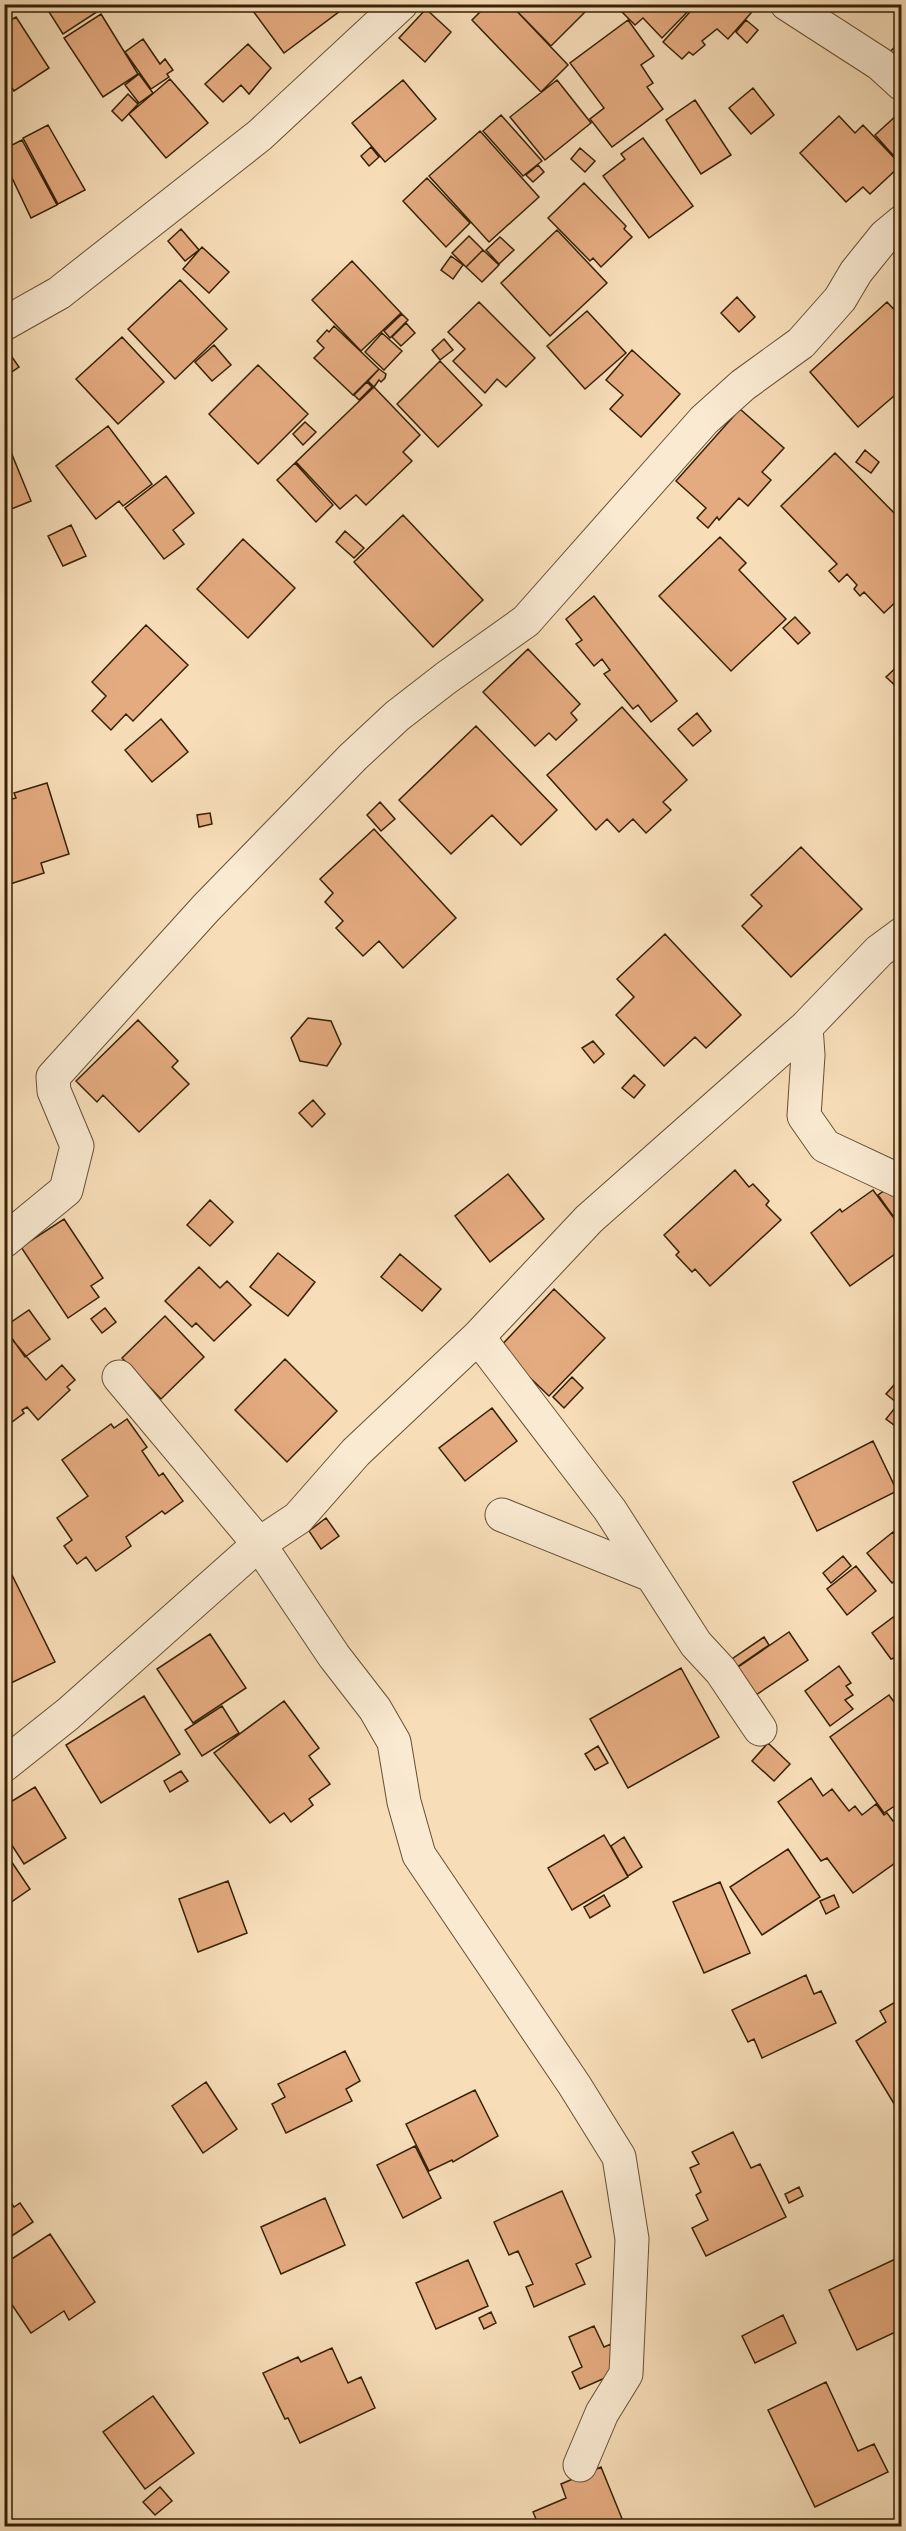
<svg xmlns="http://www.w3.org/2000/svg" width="906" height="2531" viewBox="0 0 906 2531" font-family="Alegreya,serif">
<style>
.building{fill:#e5ab80;stroke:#362105;stroke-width:1.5}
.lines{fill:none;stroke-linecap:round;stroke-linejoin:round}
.minor-casing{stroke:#665032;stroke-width:35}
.minor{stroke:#faead2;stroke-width:33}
</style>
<rect width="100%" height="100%" fill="#f7deb9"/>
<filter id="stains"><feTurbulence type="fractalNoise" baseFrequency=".00333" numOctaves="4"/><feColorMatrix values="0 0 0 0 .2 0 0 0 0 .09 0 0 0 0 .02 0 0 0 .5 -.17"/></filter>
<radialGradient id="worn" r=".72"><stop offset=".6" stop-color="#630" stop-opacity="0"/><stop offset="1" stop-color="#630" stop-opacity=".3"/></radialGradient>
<path class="building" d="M44 4H109L63 34Z
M248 4H348V5L284 53Z
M488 4H510L568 65 541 92 472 20Z
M510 4H593L551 46Z
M614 4H695L662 38 643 18 635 25Z
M697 4H741L751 13 728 39 717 29 702 41 705 45 693 55 689 52 682 59 663 42Z
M426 9 451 32 425 62 399 38Z
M101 14 138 74 103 97 64 38Z
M16 17 49 68 14 91 4 76V24Z
M628 20 654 56 641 65 653 83 647 87 663 109 612 147 590 119 604 108 570 63Z
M746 20 758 30 747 43 736 32Z
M143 39 160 64 165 59 173 70 167 74 169 77 151 89 125 52Z
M902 41V71L886 55Z
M248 44 271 68 249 94 241 85 223 102 205 84Z
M139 74 153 93 139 103 125 85Z
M170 79 208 123 166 158 129 114Z
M403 80 436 119 385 162 352 123Z
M557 80 591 123 545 160 510 117Z
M753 88 774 115 751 134 729 108Z
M128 94 138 104 122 121 112 111Z
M695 100 731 155 701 174 666 120Z
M898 114 902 118V165L875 135Z
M501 115 542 161 523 176 483 131Z
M839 116 855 133 863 125 901 165 870 194 863 187 846 202 800 153Z
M48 125 85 190 58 204 23 138Z
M480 131 539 197 489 242 429 176Z
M643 138 693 206 649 238 603 176 625 159 621 154Z
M22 140 57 205 31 218 4 161V149Z
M371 147 379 157 369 166 361 156Z
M580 148 595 161 585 172 571 159Z
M538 165 544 172 533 182 526 175Z
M427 178 470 223 446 247 403 201Z
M584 183 626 226 624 229 632 237 601 267 593 258 590 261 548 218Z
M181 229 199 250 185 261 168 241Z
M557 230 607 283 550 336 501 283Z
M469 236 483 250 466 267 452 253Z
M500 237 514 250 499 264 486 250Z
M202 247 229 272 209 293 183 269Z
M483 250 499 265 482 282 466 267Z
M451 256 463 265 453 279 441 270Z
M352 261 401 313 361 351 312 300Z
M180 280 227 329 175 379 128 329Z
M737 297 755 317 739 332 721 313Z
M479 302 535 358 506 387 497 379 485 393 453 361 465 349 448 332Z
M887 302 902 318V389L858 427 810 372Z
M587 311 626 353 585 389 547 346Z
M402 314 408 320 390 338 384 331Z
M406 323 415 333 401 346 392 337Z
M334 326 379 369 353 395 314 358 324 348 317 341 327 330 329 332Z
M382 333 402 351 384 370 365 352Z
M122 337 164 382 118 424 76 379Z
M444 339 453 350 440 360 432 350Z
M214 345 231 365 212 381 195 362Z
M7 350 19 367 4 377V352Z
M632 350 680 394 641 437 610 409 623 395 606 380Z
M440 361 482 405 438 447 397 404Z
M258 365 308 414 258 464 209 414Z
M379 369 386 374 385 378 381 382 379 380 374 387 368 381Z
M367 382 372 387 359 400 354 395Z
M374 387 420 435 403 452 412 461 366 505 356 495 340 509 296 462Z
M740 409 784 448 762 472 771 480 748 506 739 498 719 520 717 517 708 528 697 518 706 508 676 481Z
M305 422 316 432 303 445 293 434Z
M108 426 152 484 123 506 119 501 96 519 56 466Z
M4 435 31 501 4 512Z
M865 450 879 462 871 473 856 462Z
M835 453 902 521V596L884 613 864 592 860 596 854 589 857 585 847 574 839 582 829 571 837 564 781 506Z
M295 463 333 505 316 522 277 480Z
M166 476 194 513 173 530 184 544 164 559 125 508Z
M403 515 483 600 433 647 354 562Z
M71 525 86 556 63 566 48 536Z
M345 531 364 548 354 558 336 542Z
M720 537 746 563 739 570 786 619 731 671 659 596Z
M243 539 295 588 248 638 197 589Z
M594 596 677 701 651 722 638 705 633 709 604 674 610 670 602 659 594 666 576 644 582 640 566 619Z
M795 617 810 633 798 644 783 628Z
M146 625 188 665 133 721 126 714 111 730 92 711 106 696 92 682Z
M528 649 580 704 571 713 577 720 556 740 549 733 535 746 483 692Z
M902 662V692L886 677Z
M622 707 687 780 663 802 671 810 646 833 633 819 619 832 607 819 596 830 547 775Z
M697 713 711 731 693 746 678 729Z
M161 719 188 752 152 782 125 750Z
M476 726 557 810 521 845 492 815 451 854 399 800Z
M47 783 69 854 41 863 44 873 7 885 4 877V801L16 798 14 793Z
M380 802 395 819 381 831 367 815Z
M210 813 212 824 199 827 197 815Z
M374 829 456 918 403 968 379 941 363 956 336 928 343 921 325 902 333 893 320 879Z
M801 847 862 909 791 977 742 926 762 906 751 895Z
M665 934 741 1015 706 1048 695 1037 664 1066 616 1015 634 997 617 979Z
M308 1018 331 1021 341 1044 327 1066 300 1061 291 1038Z
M138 1020 178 1061 172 1067 189 1084 139 1132 103 1095 97 1102 76 1081Z
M593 1041 604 1054 594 1063 582 1048Z
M634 1075 645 1085 634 1098 622 1088Z
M313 1100 325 1114 312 1127 299 1113Z
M735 1170 749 1187 753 1184 769 1201 766 1205 781 1220 710 1286 695 1269 692 1272 676 1255 679 1252 664 1235Z
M508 1174 544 1219 490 1262 455 1216Z
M894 1184 902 1194V1211L893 1216 878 1195Z
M873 1190 902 1229V1249L850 1286 811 1233 840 1209 842 1212Z
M210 1200 233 1222 210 1246 187 1225Z
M64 1219 103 1278 91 1286 99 1297 68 1318 21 1247Z
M278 1253 315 1282 288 1316 250 1287Z
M400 1254 441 1289 422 1311 381 1277Z
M199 1267 220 1288 227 1281 251 1305 214 1341 196 1323 192 1327 165 1301Z
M554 1289 605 1338 549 1396 499 1348Z
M105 1308 116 1322 102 1333 91 1319Z
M29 1310 50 1339 25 1357 4 1327Z
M165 1316 204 1357 161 1399 122 1358Z
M5 1331 46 1380 62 1365 75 1380 67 1387 70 1390 38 1420 27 1407 22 1410 24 1413 8 1425 4 1421Z
M285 1359 337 1411 287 1462 235 1410Z
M902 1376V1407L886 1394Z
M572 1377 583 1388 564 1408 553 1397Z
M492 1408 517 1441 465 1481 439 1448Z
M894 1409 902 1416V1431L886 1419Z
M127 1419 147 1447 142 1451 159 1476 163 1473 183 1501 165 1514 162 1511 126 1537 131 1546 96 1571 86 1557 77 1564 64 1546 72 1540 57 1518 88 1496 62 1460 111 1424 114 1428Z
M873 1441 897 1491 817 1531 793 1482Z
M326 1518 339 1536 321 1549 309 1531Z
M893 1532 902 1543V1575L892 1583 867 1553Z
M843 1556 851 1566 831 1583 823 1573Z
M856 1566 876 1591 847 1615 827 1589Z
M12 1575 55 1662 11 1683 4 1670V1579Z
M896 1615 902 1623V1668L894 1658 891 1659 872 1633Z
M789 1632 808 1660 750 1699 731 1672Z
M210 1634 246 1688 193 1723 157 1669Z
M764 1637 769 1645 734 1669 729 1661Z
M839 1666 851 1683 846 1686 853 1695 845 1700 853 1709 830 1726 805 1691Z
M681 1668 719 1737 628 1788 590 1719Z
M889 1695 902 1713V1801L884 1813 830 1737Z
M144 1696 180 1754 101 1803 66 1745Z
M284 1701 319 1748 309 1756 330 1784 309 1799 313 1805 291 1822 284 1813 270 1823 214 1753Z
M222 1706 239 1733 202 1756 185 1730Z
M768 1743 790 1764 774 1781 752 1761Z
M598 1746 608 1763 595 1770 585 1754Z
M181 1771 188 1781 170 1792 164 1781Z
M811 1778 823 1796 832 1789 849 1811 855 1806 862 1815 876 1804 884 1815 887 1813 893 1821 902 1815V1858L853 1893 827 1858 821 1861 778 1802Z
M35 1787 66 1838 24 1864 4 1833V1806Z
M604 1835 628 1877 572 1910 548 1868Z
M624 1837 642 1867 628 1876 611 1846Z
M788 1849 820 1897 762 1935 730 1887Z
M11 1861 30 1889 4 1907V1866Z
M228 1881 247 1933 198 1952 179 1899Z
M720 1882 750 1953 704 1973 673 1902Z
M604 1895 610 1906 590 1918 584 1907Z
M834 1895 839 1907 826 1914 820 1901Z
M806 1975 814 1994 821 1991 836 2023 762 2058 754 2039 748 2042 732 2010Z
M902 1998V2104L896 2107 856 2041 886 2022 880 2011Z
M345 2051 360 2081 346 2089 352 2101 286 2133 272 2104 285 2097 278 2084Z
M206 2082 237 2129 203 2153 172 2106Z
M475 2090 498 2136 453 2162 452 2160 429 2171 406 2124Z
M733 2132 751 2168 760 2164 786 2217 706 2256 692 2228 708 2220 696 2195 701 2192 690 2168 699 2164 692 2152Z
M415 2146 441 2198 403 2218 377 2165Z
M799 2187 803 2196 789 2203 785 2194Z
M562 2191 591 2257 576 2264 585 2284 534 2307 526 2287 533 2284 518 2251 509 2255 494 2222Z
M4 2193 14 2207 20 2203 33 2222 4 2241Z
M325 2198 345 2245 281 2274 261 2227Z
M50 2234 95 2302 69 2320 64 2311 31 2333 4 2293V2264Z
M902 2256V2329L857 2350 829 2290Z
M468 2260 488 2306 436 2329 416 2283Z
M491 2312 496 2323 484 2329 479 2318Z
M783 2315 796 2343 755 2363 742 2336Z
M594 2326 604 2347 611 2344 623 2370 580 2389 572 2372 582 2367 569 2337Z
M332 2348 348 2383 361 2377 375 2408 300 2443 288 2418 285 2419 263 2373 298 2357 301 2362Z
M826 2382 858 2451 874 2444 888 2472 815 2507 768 2410Z
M153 2396 194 2453 145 2489 103 2432Z
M601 2467 625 2526H539L533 2512 566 2498 561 2484Z
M160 2487 172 2501 155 2515 143 2502Z"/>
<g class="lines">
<defs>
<path id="minor" d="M787 4 880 64 902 84
M4 324 59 293 260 135 401 4
M806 1027 808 1055 804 1116 825 1146 902 1182
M4 1241 66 1190 77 1146 54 1091 53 1077 206 908 353 757 397 716 446 678 526 621 704 420 743 385 801 343 840 299 856 272 885 236 902 222
M478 1337 610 1510 696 1644 721 1671 760 1729
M119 1377 259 1544 334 1656 375 1709 394 1742 404 1802 419 1855 575 2086 619 2157 632 2239 626 2374 602 2413 580 2465
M502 1515 651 1575
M4 1765 68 1714 259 1544 298 1518 356 1452 478 1337 589 1219 806 1027 879 951 902 934"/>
</defs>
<use href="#minor" class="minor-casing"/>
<use href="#minor" class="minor"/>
</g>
<rect width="906" height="2531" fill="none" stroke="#f7deb9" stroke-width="24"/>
<rect x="6" y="6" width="894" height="2519" fill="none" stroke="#362105" stroke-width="3"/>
<rect x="12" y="12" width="882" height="2507" fill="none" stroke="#362105" stroke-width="1.5"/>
<rect width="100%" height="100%" filter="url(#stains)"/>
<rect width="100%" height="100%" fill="url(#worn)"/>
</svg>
